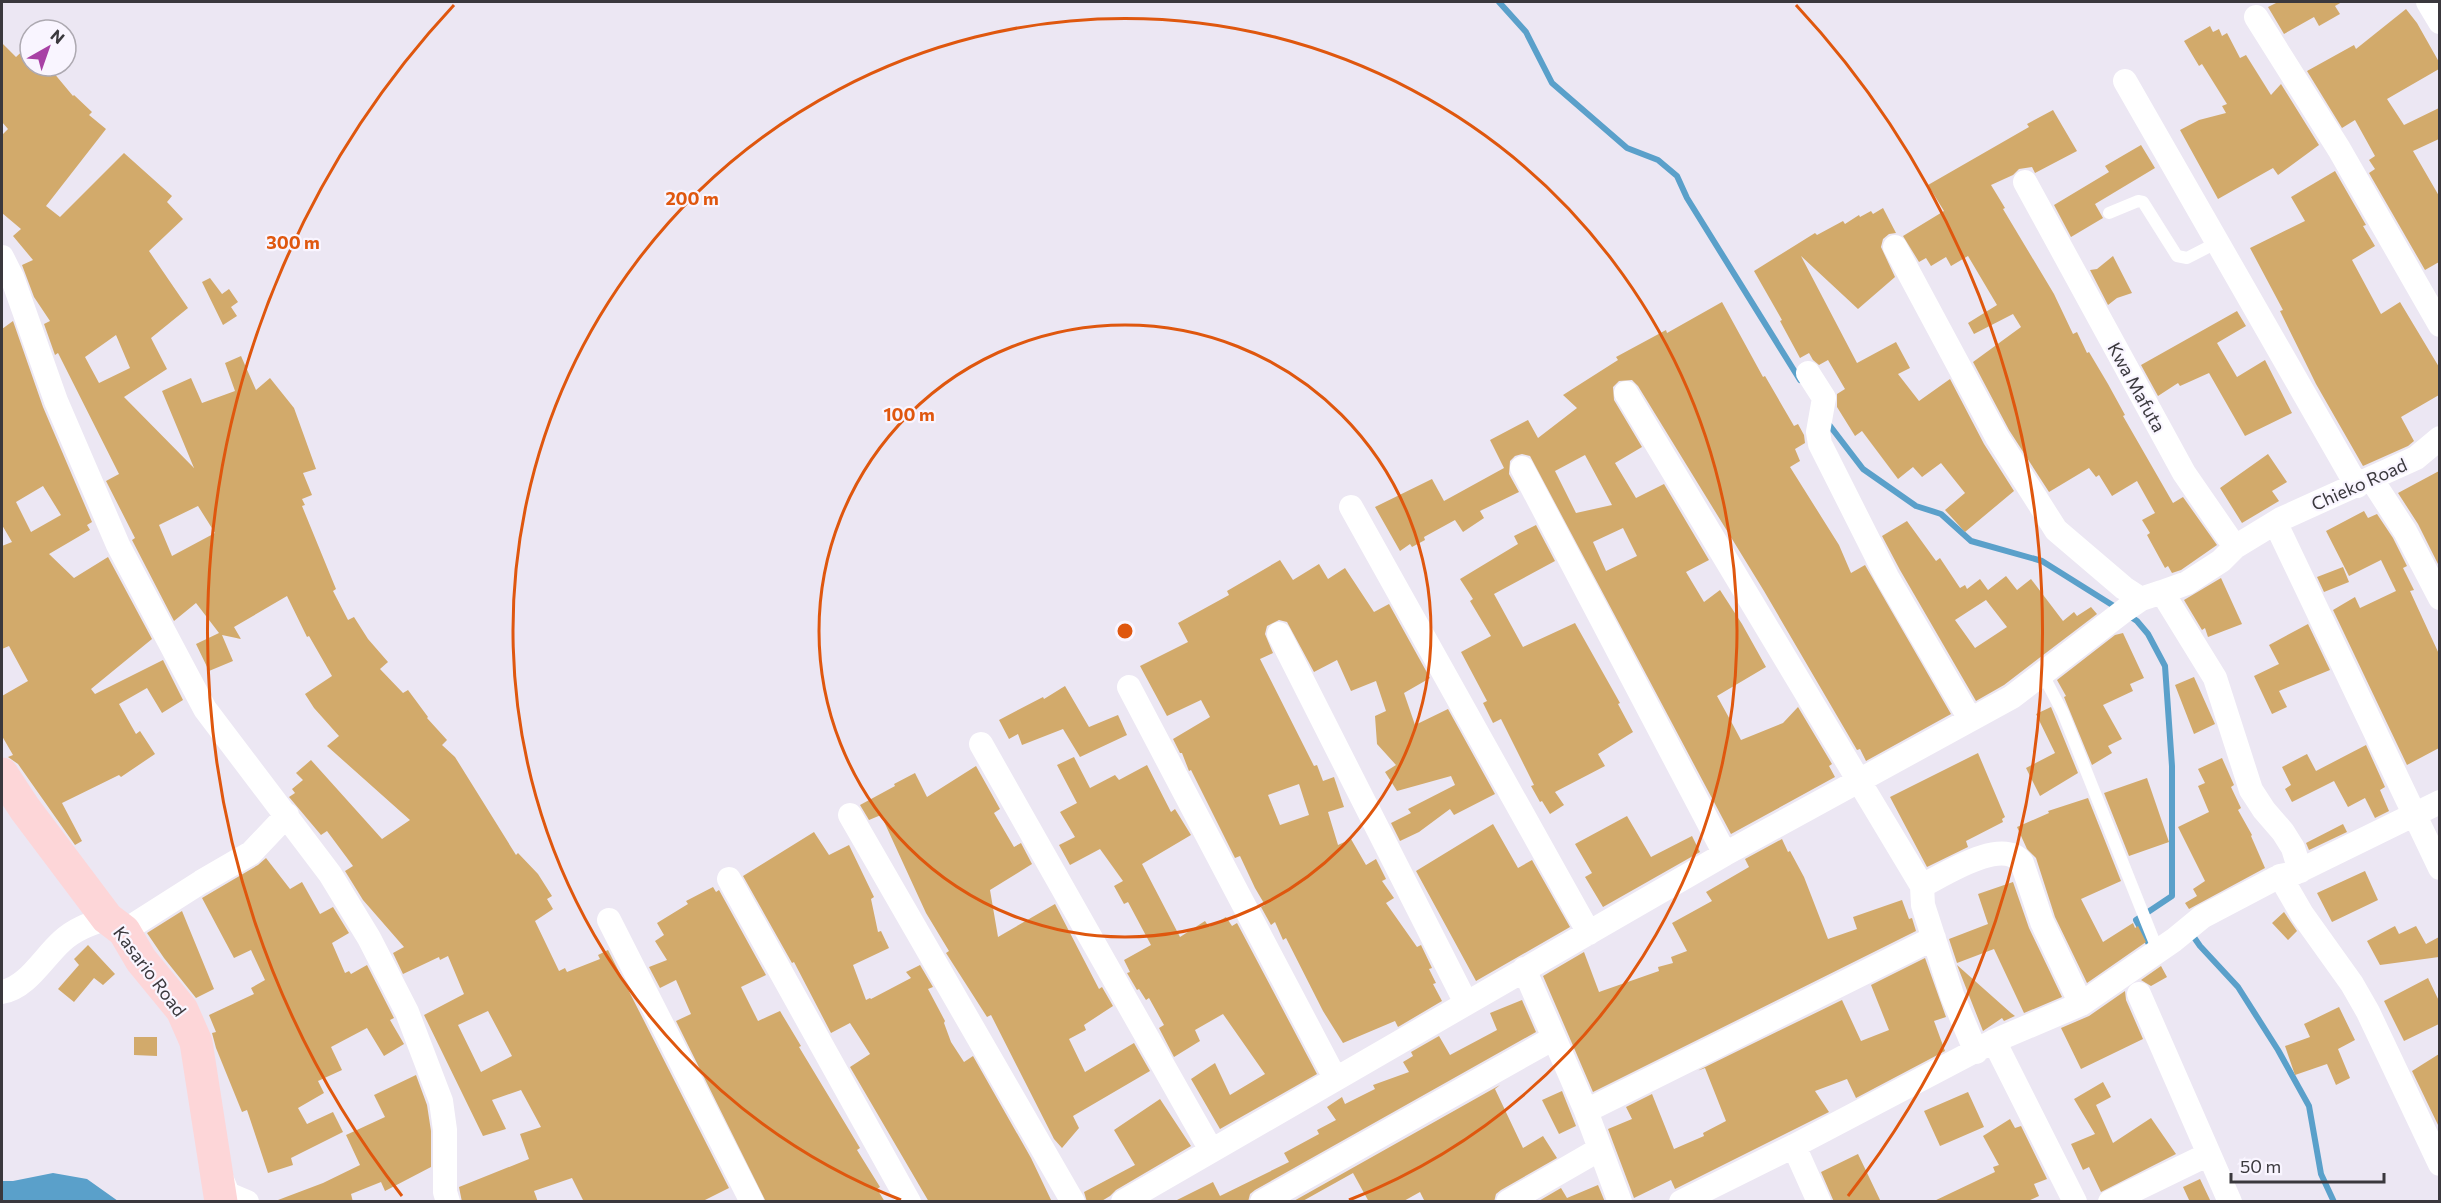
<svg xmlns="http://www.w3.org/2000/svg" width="2441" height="1203" viewBox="0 0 2441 1203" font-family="Commissioner,sans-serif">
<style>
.water{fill:#5aa0ca}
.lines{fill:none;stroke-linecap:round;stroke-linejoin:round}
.stream{stroke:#5aa0ca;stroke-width:6}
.building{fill:#d2aa6b;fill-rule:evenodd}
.lane{stroke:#fff;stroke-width:12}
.street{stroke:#fff;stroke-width:24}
.secondary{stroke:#fdd6d8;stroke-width:33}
.ring{fill:none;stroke:#df570e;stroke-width:3}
.labels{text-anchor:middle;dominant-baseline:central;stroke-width:4.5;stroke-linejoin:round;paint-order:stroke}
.street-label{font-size:18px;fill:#3a383d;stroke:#f9f5ff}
.centre{fill:#df570e;stroke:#f9f5ff;stroke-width:3}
.ring-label{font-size:18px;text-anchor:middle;font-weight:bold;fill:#df570e;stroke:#f9f5ff;stroke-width:4.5;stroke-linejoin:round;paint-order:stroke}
</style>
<rect width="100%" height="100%" fill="#ece7f3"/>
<path class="water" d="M53 1173 87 1179 118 1201H2V1181H13Z"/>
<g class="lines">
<path class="stream" d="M1499 2 1526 32 1552 83 1627 148 1658 160 1677 176 1687 198 1800 380
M1827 422 1863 469 1916 506 1941 514 1971 541 2042 561 2117 608
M2128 615 2137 621 2148 634 2165 666 2172 766V896L2136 920 2149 944 2155 941
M2191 933 2200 946 2238 987 2278 1050 2309 1106 2321 1174 2334 1202"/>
</g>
<path class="building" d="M2278 2H2342L2335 6 2340 14 2319 26 2314 17 2284 34 2268 7Z
M2406 9 2417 23 2439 62V69L2387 99 2404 125 2439 108V139L2413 151 2439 196V262L2425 270 2369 173 2375 169 2369 160 2375 156 2355 120 2342 128 2307 71 2354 45 2356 49Z
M2210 26 2213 32 2219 29 2222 36 2227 33 2240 58 2246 55 2271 95 2281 84 2319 145 2278 175 2273 168 2218 199 2180 130 2199 120 2226 113 2222 106 2227 104 2202 64 2199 66 2184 41Z
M2 43 16 57 30 44V66H48L73 96 74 95 92 112 89 115 106 129 46 206 60 217 124 153 172 196 167 202 183 219 149 251 188 308 151 338 167 369 124 397 194 468 162 391 191 378 202 403 235 391 225 363 241 356 256 390 270 378 294 408 316 469 303 473 312 495 302 499 305 505 302 506 336 589 333 591 348 620 354 617 368 639 388 662 380 669 403 693 408 690 428 717 427 718 447 740 442 745 455 757 516 855 518 853 538 874 552 896 547 899 553 909 535 921 559 971 565 968 567 972 600 959 598 955 608 950 729 1188 701 1202H584L572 1178 534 1191 538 1202H462L459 1187 529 1159 520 1134 541 1127 521 1090 492 1100 506 1129 483 1136 424 1015 464 994 448 956 440 960 439 957 403 974 393 953 404 947 363 900 345 871 353 866 327 831 321 835 289 797 295 793 292 789 303 780 296 773 311 760 382 839 410 820 327 746 339 736 314 708 305 694 332 676 309 636 307 637 287 596 234 627 241 639 222 635 233 661 209 671 196 644 219 633 196 603 174 621 132 540 135 538 106 481 119 474 58 353 55 355 44 324 50 321 34 297 22 265 33 260 13 236 21 229 2 213V135L8 129 2 122ZM116 335 130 368 99 383 85 357ZM198 506 215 533 172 556 159 525ZM488 1011 512 1056 481 1072 458 1025Z
M2053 110 2077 151 2035 173 2032 167 2019 169 2013 175 1991 185 2005 208 2003 209 2054 294 2073 334 2077 332 2087 353 2089 352 2108 384 2125 415 2123 416 2173 503 2183 497 2217 545 2181 570 2172 573 2168 566 2165 568 2147 535 2150 533 2142 520 2155 513 2137 481 2112 496 2099 475 2096 477 2089 468 2049 492 2009 430 1973 362 2021 327 2013 314 1974 334 1968 323 1997 305 1968 256 1951 266 1946 257 1931 266 1926 258 1919 262 1903 236 1944 211 1928 185 2029 127 2027 124Z
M2141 145 2155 168 2095 204 2103 218 2071 237 2054 205 2109 172 2105 166Z
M2335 171 2366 225 2363 226 2375 246 2352 260 2381 314 2400 302 2439 367V395L2401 417 2414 441 2408 446 2363 466 2316 384 2280 311 2283 310 2250 248 2305 221 2291 197Z
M1883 208 1896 233 1889 234 1883 239 1881 247 1895 277 1858 309 1801 256 1857 363 1896 342 1910 368 1898 374 1919 401 1950 379 1984 444 2014 491 1965 532 1945 510 1965 493 1941 463 1922 477 1913 467 1898 479 1862 431 1855 436 1837 407V394L1845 389 1828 360 1819 365 1813 360 1809 353 1800 358 1780 321 1782 320 1754 271 1815 233 1817 235 1843 221 1845 224 1859 215 1860 217 1871 211 1873 214Z
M2113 256 2132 293 2117 298 2108 305 2090 270 2097 269Z
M210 278 222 294 229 289 238 302 231 307 237 316 223 325 202 282Z
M1722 302 1763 377 1765 376 1794 426 1798 424 1804 435 1805 443 1795 449 1800 461 1790 467 1839 545 1851 573 1865 565 1951 714 1866 761 1860 749 1857 750 1764 591 1638 386 1632 380 1619 381 1613 387 1614 400 1642 447 1615 463 1636 498 1664 484 1709 560 1686 572 1704 602 1720 590 1742 624 1766 667 1717 696 1733 725 1741 740 1783 723 1798 707 1832 764 1829 766 1835 777 1731 834 1530 456 1522 454 1515 456 1510 461 1509 474 1519 492 1480 511 1484 518 1463 532 1455 520 1424 537 1425 540 1412 547 1410 544 1400 551 1375 507 1432 479 1444 501 1504 468 1490 440 1528 420 1538 438 1577 408 1563 395 1618 360 1616 357 1666 330 1667 333ZM1585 455 1612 505 1576 513 1555 471ZM1623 528 1637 556 1606 571 1593 542Z
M2237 311 2246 326 2217 343 2237 377 2265 360 2292 413 2245 436 2209 373 2180 386 2178 383 2158 396 2141 365Z
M13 321 43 407 92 522 87 525 90 530 49 554 74 578 108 557 152 639 91 689 95 694 163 660 183 700 162 713 147 688 119 704 136 734 140 731 155 754 121 777 119 775 62 803 82 841 75 845 18 764 8 757 13 755 2 736V696L28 681 9 646 2 649V546L12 542 2 525V329ZM43 486 61 515 31 532 16 502Z
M2268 454 2287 482 2272 491 2279 501 2242 523 2220 488Z
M2439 471V566L2418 524 2398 493Z
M2364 511 2368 518 2377 514 2393 538 2407 566 2403 568 2414 590 2410 591 2439 654V748L2407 765 2333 610 2355 597 2360 608 2396 591 2381 560 2349 576 2326 531Z
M1907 521 1936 561 1940 558 1960 588 1965 585 1967 589 1980 579 1988 590 2006 576 2017 590 2031 579 2063 621 2074 612 2077 616 2091 607 2097 614 2004 685 1976 701 1900 570 1882 536ZM1986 600 2007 627 1975 648 1955 620Z
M1536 525 1555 561 1494 594 1523 647 1575 623 1620 703 1618 704 1633 732 1598 754 1605 766 1555 792 1564 805 1550 814 1542 801 1540 802 1531 786 1534 785 1501 719 1493 723 1483 703 1487 701 1461 652 1491 636 1470 601 1473 599 1460 579 1518 544 1514 536Z
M1280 560 1293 580 1319 564 1328 579 1345 568 1374 612 1389 604 1430 678 1404 693 1415 725 1448 709 1495 794 1454 815 1450 809 1419 832 1400 841 1391 823 1411 813 1408 809 1455 785 1451 776 1397 791 1385 772 1396 765 1377 744 1375 716 1386 711 1376 681 1351 691 1337 660 1314 672 1287 622 1279 620 1267 626 1265 634 1273 653 1260 659 1314 766 1317 765 1323 781 1334 777 1344 807 1328 812 1338 845 1351 839 1366 865 1376 859 1386 879 1382 881 1394 898 1386 903 1417 947 1421 945 1432 968 1429 969 1436 983 1433 984 1442 1001 1398 1027 1395 1021 1343 1043 1323 1011 1286 938 1283 940 1275 922 1271 925 1261 907 1265 905 1255 888 1240 856 1235 858 1191 770 1189 771 1182 753H1180L1173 739 1210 717 1201 700 1167 716 1140 666 1188 642 1178 623 1229 595 1227 591ZM1299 784 1309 815 1280 825 1268 795Z
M2343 567 2349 582 2324 592 2317 577Z
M2221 578 2242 624 2208 637 2205 628 2202 630 2184 600Z
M2308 624 2330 670 2279 691 2287 707 2272 714 2254 676 2279 664 2269 645Z
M2123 633 2144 678 2130 684 2133 691 2103 705 2122 739 2108 746 2112 753 2092 765 2064 697 2066 696 2057 680 2115 635Z
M2194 677 2215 724 2194 734 2175 685Z
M1065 686 1089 727 1118 715 1127 735 1080 757 1063 729 1022 745 1018 734 1009 739 999 720 1043 697 1044 699Z
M2051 707 2078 773 2040 796 2026 768 2055 753 2036 714Z
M2366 745 2385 787 2380 790 2389 811 2375 818 2365 798 2348 807 2334 781 2292 802 2285 789 2291 785 2282 767 2307 754 2316 771Z
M1978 753 2005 817 2002 819 2003 822 1966 841 1968 847 1927 867 1890 797Z
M1074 757 1090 788 1115 775 1119 780 1147 765 1171 812 1175 809 1191 835 1142 864 1180 937 1205 921 1209 927 1226 917 1232 926 1237 923 1317 1074 1220 1129 1191 1079 1215 1063 1230 1095 1265 1074 1223 1014 1195 1030 1200 1041 1174 1057 1159 1028 1164 1025 1149 998 1146 1000 1139 989 1137 990 1127 973 1130 972 1124 960 1151 945 1128 902 1124 904 1114 886 1123 881 1100 849 1070 865 1059 845 1075 837 1060 812 1077 803 1057 765Z
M2222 758 2234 785 2231 787 2241 808 2238 810 2252 835 2251 836 2265 868 2189 909 2185 903 2197 896 2193 889 2205 881 2178 827 2209 812 2198 786 2205 783 2198 769Z
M976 766 1000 809 994 813 1014 847 1021 843 1032 864 990 890 998 937 1055 904 1099 989 1102 987 1113 1006 1084 1025 1086 1030 1069 1039 1085 1072 1134 1043 1150 1071 1073 1116 1079 1128 1062 1148 1054 1139 991 1015 987 1017 946 953 949 951 926 913 881 815 869 820 860 805 895 786 894 784 915 773 927 797Z
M2147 778 2169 842 2129 856 2104 793Z
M2088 798 2121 881 2081 899 2103 942 2133 923 2135 928 2138 926 2146 942 2087 983 2055 917 2036 858 2027 849 2017 827 2049 813 2048 811Z
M1627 816 1651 857 1692 836 1700 852 1603 907 1585 877 1592 873 1575 844Z
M1493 824 1518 868 1532 860 1570 927 1476 981 1416 871Z
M2343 824 2347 832 2309 850 2306 843Z
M814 832 829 855 849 845 874 897 871 899 878 932 881 931 889 948 853 965 866 1000 870 998 871 999 911 978 906 972 920 965 933 987 928 989 945 1021 944 1023 951 1042 964 1062 973 1056 1031 1158 1052 1202H929L850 1067 870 1054 850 1023 831 1033 794 962 792 963 743 876Z
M1782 839 1788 852 1790 851 1804 877 1828 939 1857 929 1853 917 1902 900 1909 919 1912 918 1916 931 1593 1092 1543 976 1584 952 1599 992 1659 971 1658 967 1673 963 1671 957 1687 951 1672 923 1712 901 1706 892 1749 867 1745 859Z
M266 858 290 889 302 882 320 914 333 907 349 933 332 943 345 973 349 971 351 974 367 965 394 1018 390 1020 404 1044 384 1056 367 1028 331 1047 342 1070 318 1081 324 1093 298 1108 307 1124 333 1112 343 1132 291 1158 293 1165 268 1173 247 1110 242 1112 216 1048 212 1033 216 1032 209 1015 254 994 251 988 265 980 251 950 234 958 202 898 258 865Z
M2365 871 2378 900 2332 922 2317 893Z
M2013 882 2029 928 2062 997 2024 1013 1994 949 1957 963 1949 939 1988 924 1978 894Z
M713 887 716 892 719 890 766 975 741 987 758 1021 780 1011 801 1046 799 1047 860 1148 857 1150 880 1187 877 1189 885 1202H766L676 1021 691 1014 676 980 660 988 649 967 667 960 655 941 664 935 657 923 688 904 686 901Z
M182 911 214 989 196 998 164 958 147 933Z
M2284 912 2297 931 2288 940 2272 923Z
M2395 926 2399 934 2416 926 2426 944 2439 937V957L2380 965 2367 941Z
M88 945 115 974 103 985 94 978 74 1002 58 989 79 965 74 959Z
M1925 958 1946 1017 1934 1021 1945 1051 1856 1098 1847 1079 1815 1091 1829 1112 1675 1189 1671 1180 1634 1198 1608 1129 1632 1119 1626 1107 1652 1094 1674 1149 1704 1136 1703 1133 1726 1121 1705 1068 1697 1071 1842 1000 1861 1041 1889 1030 1871 985Z
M1957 965 2011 1013 2015 1016 2004 1021 2002 1018 1983 1031Z
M2161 966 2167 977 2151 986 2141 980Z
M2428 978 2439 1001V1024L2404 1041 2384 1001Z
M2125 991 2126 1000 2143 1039 2081 1069 2061 1028 2089 1016Z
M1522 1000 1536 1032 1255 1190 1250 1194 1248 1202H1173L1213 1182 1220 1196 1289 1162 1284 1153 1319 1134 1317 1130 1336 1120 1327 1107 1342 1097 1345 1104 1375 1089 1373 1085 1409 1072 1403 1062 1413 1056 1411 1052 1439 1036 1450 1055 1497 1030 1490 1013Z
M2339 1007 2355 1040 2338 1049 2350 1078 2336 1085 2327 1064 2295 1075 2285 1046 2310 1037 2304 1024Z
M134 1037H157V1056L134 1055Z
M2439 1054V1127L2412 1071Z
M416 1075 427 1105 431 1131V1167L385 1191 381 1182 351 1194 353 1202H278V1200L323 1183 360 1165 346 1135 385 1117 374 1095Z
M2103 1082 2111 1097 2096 1105 2113 1143 2151 1118 2176 1154 2101 1192 2089 1167 2083 1170 2071 1144 2095 1134 2074 1099Z
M1500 1085 1495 1089 1523 1148 1543 1136 1557 1158 1501 1190 1496 1194 1494 1202H1425L1420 1192 1402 1202H1369L1353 1173 1301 1202H1292Z
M1562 1091 1576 1126 1559 1134 1542 1100Z
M1968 1092 1984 1127 1940 1146 1924 1111Z
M1160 1099 1191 1146 1116 1190 1110 1196 1100 1202H1087L1084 1192 1135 1165 1114 1130Z
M2010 1119 2015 1128 2021 1126 2047 1179 2034 1184 2039 1196 2026 1202H1932L1995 1172 1993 1167 1999 1165 1983 1136Z
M1858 1154 1881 1202H1834L1821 1172Z
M2200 1179 2211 1202H2190L2183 1187Z
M1598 1185 1605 1202H1537L1561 1188 1567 1198Z"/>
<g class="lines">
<path class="lane" d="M2109 213 2138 201 2143 202 2177 256 2187 258 2218 242
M2042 673 2063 713 2158 951"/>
<path class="street" d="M2428 2 2440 22
M2256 17 2339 149 2440 325
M2125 81 2357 486
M2025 182 2184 473 2235 547 2281 519 2416 458 2440 438
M1895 247 1997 437 2056 530 2124 588 2141 599
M2 257 12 277 56 401 118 545 205 709 330 874 369 938 407 1012 441 1101 445 1130V1192L448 1202
M1808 373 1824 398 1818 432 1820 444 1887 577 1970 719
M1626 393 1922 886 1923 905 1952 995 1976 1052
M1522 468 1725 854
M2372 480 2405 531 2440 598
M1351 507 1589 933
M2276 524 2440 868
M2235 547 2221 561 2187 583 2162 592 2215 678 2251 790 2264 810 2283 832 2293 848 2300 871
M1279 634 1466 1003
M1129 687 1335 1078
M981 744 1211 1150
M850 815 1073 1202
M2280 876 2302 914 2352 984 2368 1012 2440 1164
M729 879 909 1202
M1922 886C1944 875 2003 836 2022 863L2042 922 2081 1004
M609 920 752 1202
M124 931 201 882 251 853 287 815
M1524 969 1586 1111 1620 1202
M2 992C27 988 43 958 62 941 75 929 90 924 107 918
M2139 994 2230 1202
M1994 1041 2075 1202
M1586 1111 1934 938
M1794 1146 1819 1202
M220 1175 228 1194 247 1202
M1123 1202 1725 854 2012 697 2125 610 2141 599 2162 592
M1262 1202 1554 1038
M1508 1202 1600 1149
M1681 1202 1794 1146 1994 1041 2081 1004 2174 940 2202 917 2280 876 2295 873 2440 802
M2110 1202 2209 1154"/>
<path class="secondary" d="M2 774 25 809 107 918 124 931 141 960 182 1010 196 1042 221 1202"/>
</g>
<g class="ring">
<circle cx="1125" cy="631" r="306"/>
<path d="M901 1200A612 612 0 1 1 1349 1200"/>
<path d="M402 1196A918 918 0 0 1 454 5M1796 5A918 918 0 0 1 1848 1196"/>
</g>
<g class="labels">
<g class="street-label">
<text transform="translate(2137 387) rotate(61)">Kwa Mafuta</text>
<text transform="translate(2359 484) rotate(-24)">Chieko Road</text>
<text transform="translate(150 971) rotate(53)">Kasario Road</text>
</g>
</g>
<circle cx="1125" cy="631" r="9" class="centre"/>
<g class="ring-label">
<text x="692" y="205">200 m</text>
<text x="293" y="249">300 m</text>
<text x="909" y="421">100 m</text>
</g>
<rect width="2441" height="1203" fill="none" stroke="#3a383d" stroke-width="6"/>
<g transform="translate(48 48) rotate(40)"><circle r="28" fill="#f9f5ff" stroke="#ada9b1" stroke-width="1.5"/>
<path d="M0-4.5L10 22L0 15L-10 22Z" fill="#a841a5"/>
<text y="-9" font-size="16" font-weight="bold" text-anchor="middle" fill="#3a383d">N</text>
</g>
<path d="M2231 1173v9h153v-9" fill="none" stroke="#3a383d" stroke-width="3"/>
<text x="2240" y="1173" font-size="18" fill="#3a383d" stroke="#f9f5ff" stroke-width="4.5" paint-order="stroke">50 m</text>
</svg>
